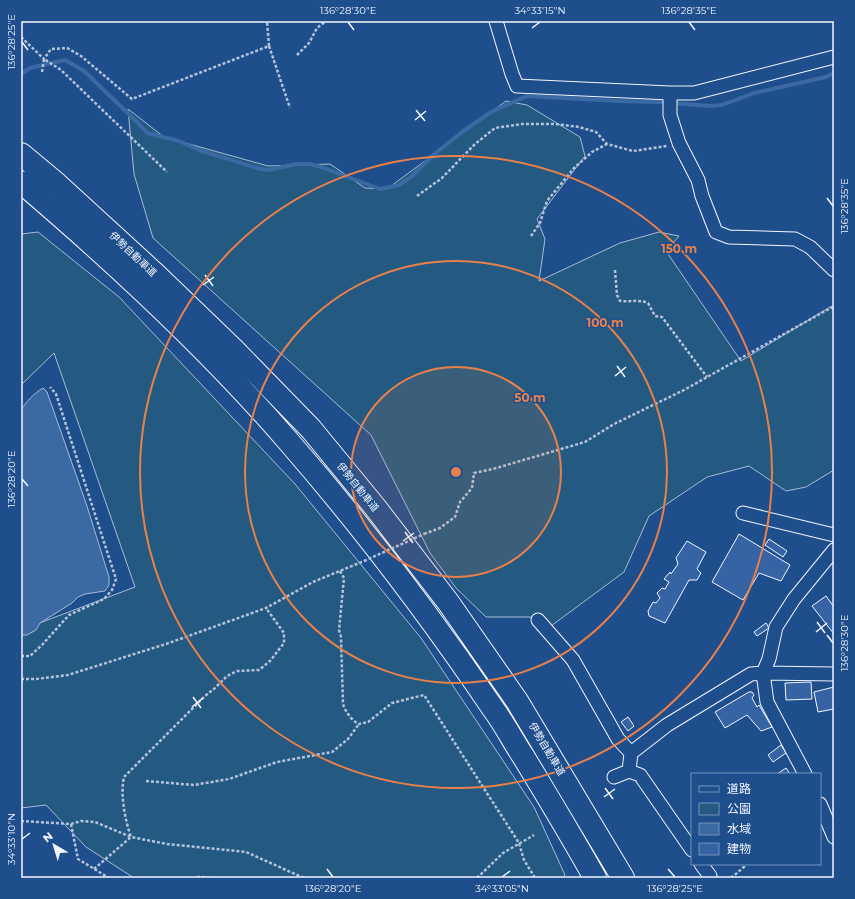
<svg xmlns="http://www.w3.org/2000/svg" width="855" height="899" viewBox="0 0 855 899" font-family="Montserrat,'Noto Sans JP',sans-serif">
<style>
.green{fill:#245a82;stroke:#a8bbd7}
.water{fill:#3b69a3;stroke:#a8bbd7}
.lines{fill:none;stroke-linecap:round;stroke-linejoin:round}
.stream{stroke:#3b69a3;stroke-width:4}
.building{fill:#3563a3;stroke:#f2f6ff}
.street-casing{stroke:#f2f6ff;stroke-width:15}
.highway-casing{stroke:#f2f6ff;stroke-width:24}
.path{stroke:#b3c4dc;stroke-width:2.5;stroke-dasharray:3 2;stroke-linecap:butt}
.street{stroke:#1f4e8c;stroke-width:13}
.highway{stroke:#1f4e8c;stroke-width:22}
.path-bridge{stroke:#b3c4dc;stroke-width:2.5;stroke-dasharray:3 2;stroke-linecap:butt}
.ticks{fill:none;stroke:#f2f6ff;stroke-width:1.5}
.ring{fill:none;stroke:#ea8049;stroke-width:2}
.labels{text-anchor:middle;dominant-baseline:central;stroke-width:3;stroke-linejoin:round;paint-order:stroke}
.street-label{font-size:10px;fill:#f2f6ff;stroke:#1f4e8c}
.centre{fill:#ea8049;stroke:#1f4e8c;stroke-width:2}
.ring-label{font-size:12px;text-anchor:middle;font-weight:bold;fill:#ea8049;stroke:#1f4e8c;stroke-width:3;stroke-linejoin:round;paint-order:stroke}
.neatline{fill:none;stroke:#f2f6ff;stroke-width:1.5}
.ticks-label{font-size:10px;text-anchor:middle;fill:#f2f6ff}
</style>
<rect width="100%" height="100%" fill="#1f4e8c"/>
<path class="green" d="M506 101 527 105 580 137 585 156 537 219 545 239 539 281 620 243 659 232 679 236 666 251 741 361 830 307 834 309V470L806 487 786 491 749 466 707 477 649 516 624 572 551 626 530 617H486L456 588 430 553 371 435 153 238 134 174 128 109 164 137 268 166 330 164 365 188 387 189Z
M38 232 119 297 295 484 421 638 534 807 565 875 562 878H134L86 847 46 805 21 808V630L135 587 54 353 21 385V234Z"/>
<path class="water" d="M43 388 47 392 87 506 109 577V585L105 591 85 594 78 597 72 603 40 623 36 630 27 635H21V410C27 401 33 394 43 388Z"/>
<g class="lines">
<path class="stream" d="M21 74 30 68 65 60 84 71 139 124 147 133 179 141 199 150 260 169 269 170 296 164H310L321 167 380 189 399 185 411 177 432 156 462 132 491 112 527 96 619 101 659 102 711 106 722 105 754 93 826 77 834 73"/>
</g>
<path class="building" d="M739 534 790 565 781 581 759 573 743 600 712 582Z
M769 539 787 551 783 557 765 545Z
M687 541 706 552 697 569 701 573 697 580H689L665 623 649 616 648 611 653 602 656 603 660 598 657 593 662 588 665 589 669 582 664 579 670 572 671 574 678 564 676 558Z
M826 596 834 607V634L812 606Z
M766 623 769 628 757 636 754 632Z
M811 682 812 699 786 700 785 683Z
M834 687V709L818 712 814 692Z
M749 692H752L754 695 752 698 757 707 759 705 772 727 761 731 747 715 725 728 715 712Z
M628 717 634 726 628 731 621 722Z
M781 745 786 753 773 762 768 755Z
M786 768 790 774H777Z"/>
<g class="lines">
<defs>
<path id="street" d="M496 21 512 74 517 86 670 93V115L679 143 698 180 702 196 716 232 729 237 795 239 810 247 834 270
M670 93H694L834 57
M743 513 834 535
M538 620 573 660 618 739 631 753
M629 771 640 775 692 850
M805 774 767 702 763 673 769 659 776 627 794 599 834 550
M614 777 629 771 631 753 667 725 751 674 763 673 834 674
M820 804 834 837
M701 864 710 876"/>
<path id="highway" d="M21 154 57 184 153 272 234 350 311 429 375 507 448 602 517 701 623 878
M21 182C116 263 208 348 289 442 363 527 431 617 494 710 505 725 513 741 523 756 548 797 572 837 595 878"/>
</defs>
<use href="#street" class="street-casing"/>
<use href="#highway" class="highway-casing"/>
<path class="path" d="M21 23 24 21
M21 37 44 59 51 49 67 48 81 56 132 99 269 46 267 21
M269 46 290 108
M297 55 309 43 317 28 326 21
M42 72 44 59 61 70 167 172
M417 196 442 178 475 144 495 128 522 124H555L579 127 596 132 607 144 633 151 667 146
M531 236 540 223 547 201 574 168 592 152 607 144
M615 270 617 295 620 301C632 302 637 299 648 303L655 316 662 317 707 377
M424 534 440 528 455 517 460 502 472 488 474 473 493 469 585 442 614 424 684 390 834 306
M340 571 344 578 339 630 341 637 343 704C345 711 352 721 359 724L368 722 392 703 424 695 519 843 524 860 535 878
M21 656H30L42 645 69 615 104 599 112 590 116 579 56 394 50 387
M21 679H36L68 675 169 643 266 608 313 582 364 561
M146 781 194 785 229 779 277 762 332 752 348 739 359 724
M21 821 71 824 81 821 95 822 131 837 167 844 246 852 304 878
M71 824 78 859 109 878
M94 869 131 837C125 820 120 794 124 777L205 696 215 688 227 676 237 671 259 670 270 661 284 643V633L266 608
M197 877 214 878
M477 878 503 853 534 835
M731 878 744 867 745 864"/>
<use href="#street" class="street"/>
<use href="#highway" class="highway"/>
<path class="path-bridge" d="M364 561 424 534"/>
</g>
<path class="ticks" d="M348 22 354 30M689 22 695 30M532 28 540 22M22 42 28 50M416 110 425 121M415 120 426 111M827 198 833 206M205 275 213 286M203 285 214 277M617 366 625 377M615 376 626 367M22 479 28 486M405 532 413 543M403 541 414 533M817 622 825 633M816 632 827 623M827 635 833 643M193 697 201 708M192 707 203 698M605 788 613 799M604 797 615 789M22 839 30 833M327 869 333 877M668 869 675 877M502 877 510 871"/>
<circle cx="456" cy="472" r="105" fill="#ea8049" fill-opacity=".12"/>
<g class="ring">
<circle cx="456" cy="472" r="105"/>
<circle cx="456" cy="472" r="211"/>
<circle cx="456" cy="472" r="316"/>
</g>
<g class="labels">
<g class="street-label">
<text transform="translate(133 254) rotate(43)">伊勢自動車道</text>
<text transform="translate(358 487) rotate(51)">伊勢自動車道</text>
<text transform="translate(547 749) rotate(59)">伊勢自動車道</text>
</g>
</g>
<circle cx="456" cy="472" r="6" class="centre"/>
<g class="ring-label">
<text x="679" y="253">150 m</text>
<text x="605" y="327">100 m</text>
<text x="530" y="402">50 m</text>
</g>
<rect width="855" height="899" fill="none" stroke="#1f4e8c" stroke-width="44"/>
<rect x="691" y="773" width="130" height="92" fill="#1f4e8c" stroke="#7391ba"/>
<rect x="699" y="786" width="20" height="6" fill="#1f4e8c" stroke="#7391ba"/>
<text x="727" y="793" font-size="12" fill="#f2f6ff">道路</text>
<rect x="699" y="803" width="20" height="12" fill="#245a82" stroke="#7391ba"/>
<text x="727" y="813" font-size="12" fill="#f2f6ff">公園</text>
<rect x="699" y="823" width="20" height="12" fill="#3b69a3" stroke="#7391ba"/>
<text x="727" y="833" font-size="12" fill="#f2f6ff">水域</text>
<rect x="699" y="843" width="20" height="12" fill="#3563a3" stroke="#7391ba"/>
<text x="727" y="853" font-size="12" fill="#f2f6ff">建物</text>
<g transform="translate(54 845) rotate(322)" stroke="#1f4e8c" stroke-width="3" paint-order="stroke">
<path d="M0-3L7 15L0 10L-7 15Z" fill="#f2f6ff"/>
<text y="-6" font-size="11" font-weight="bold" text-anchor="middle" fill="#f2f6ff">N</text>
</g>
<rect x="22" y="22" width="811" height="855" class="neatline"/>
<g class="ticks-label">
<text x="348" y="14">136°28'30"E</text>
<text x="540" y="14">34°33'15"N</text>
<text x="689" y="14">136°28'35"E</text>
<text transform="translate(11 42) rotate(-90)" y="4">136°28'25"E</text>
<text transform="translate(844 206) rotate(-90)" y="4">136°28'35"E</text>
<text transform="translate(11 479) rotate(-90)" y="4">136°28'20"E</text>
<text transform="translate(844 643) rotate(-90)" y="4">136°28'30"E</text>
<text transform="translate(11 839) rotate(-90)" y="4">34°33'10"N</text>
<text x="333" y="892">136°28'20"E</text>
<text x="502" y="892">34°33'05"N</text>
<text x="675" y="892">136°28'25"E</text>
</g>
</svg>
